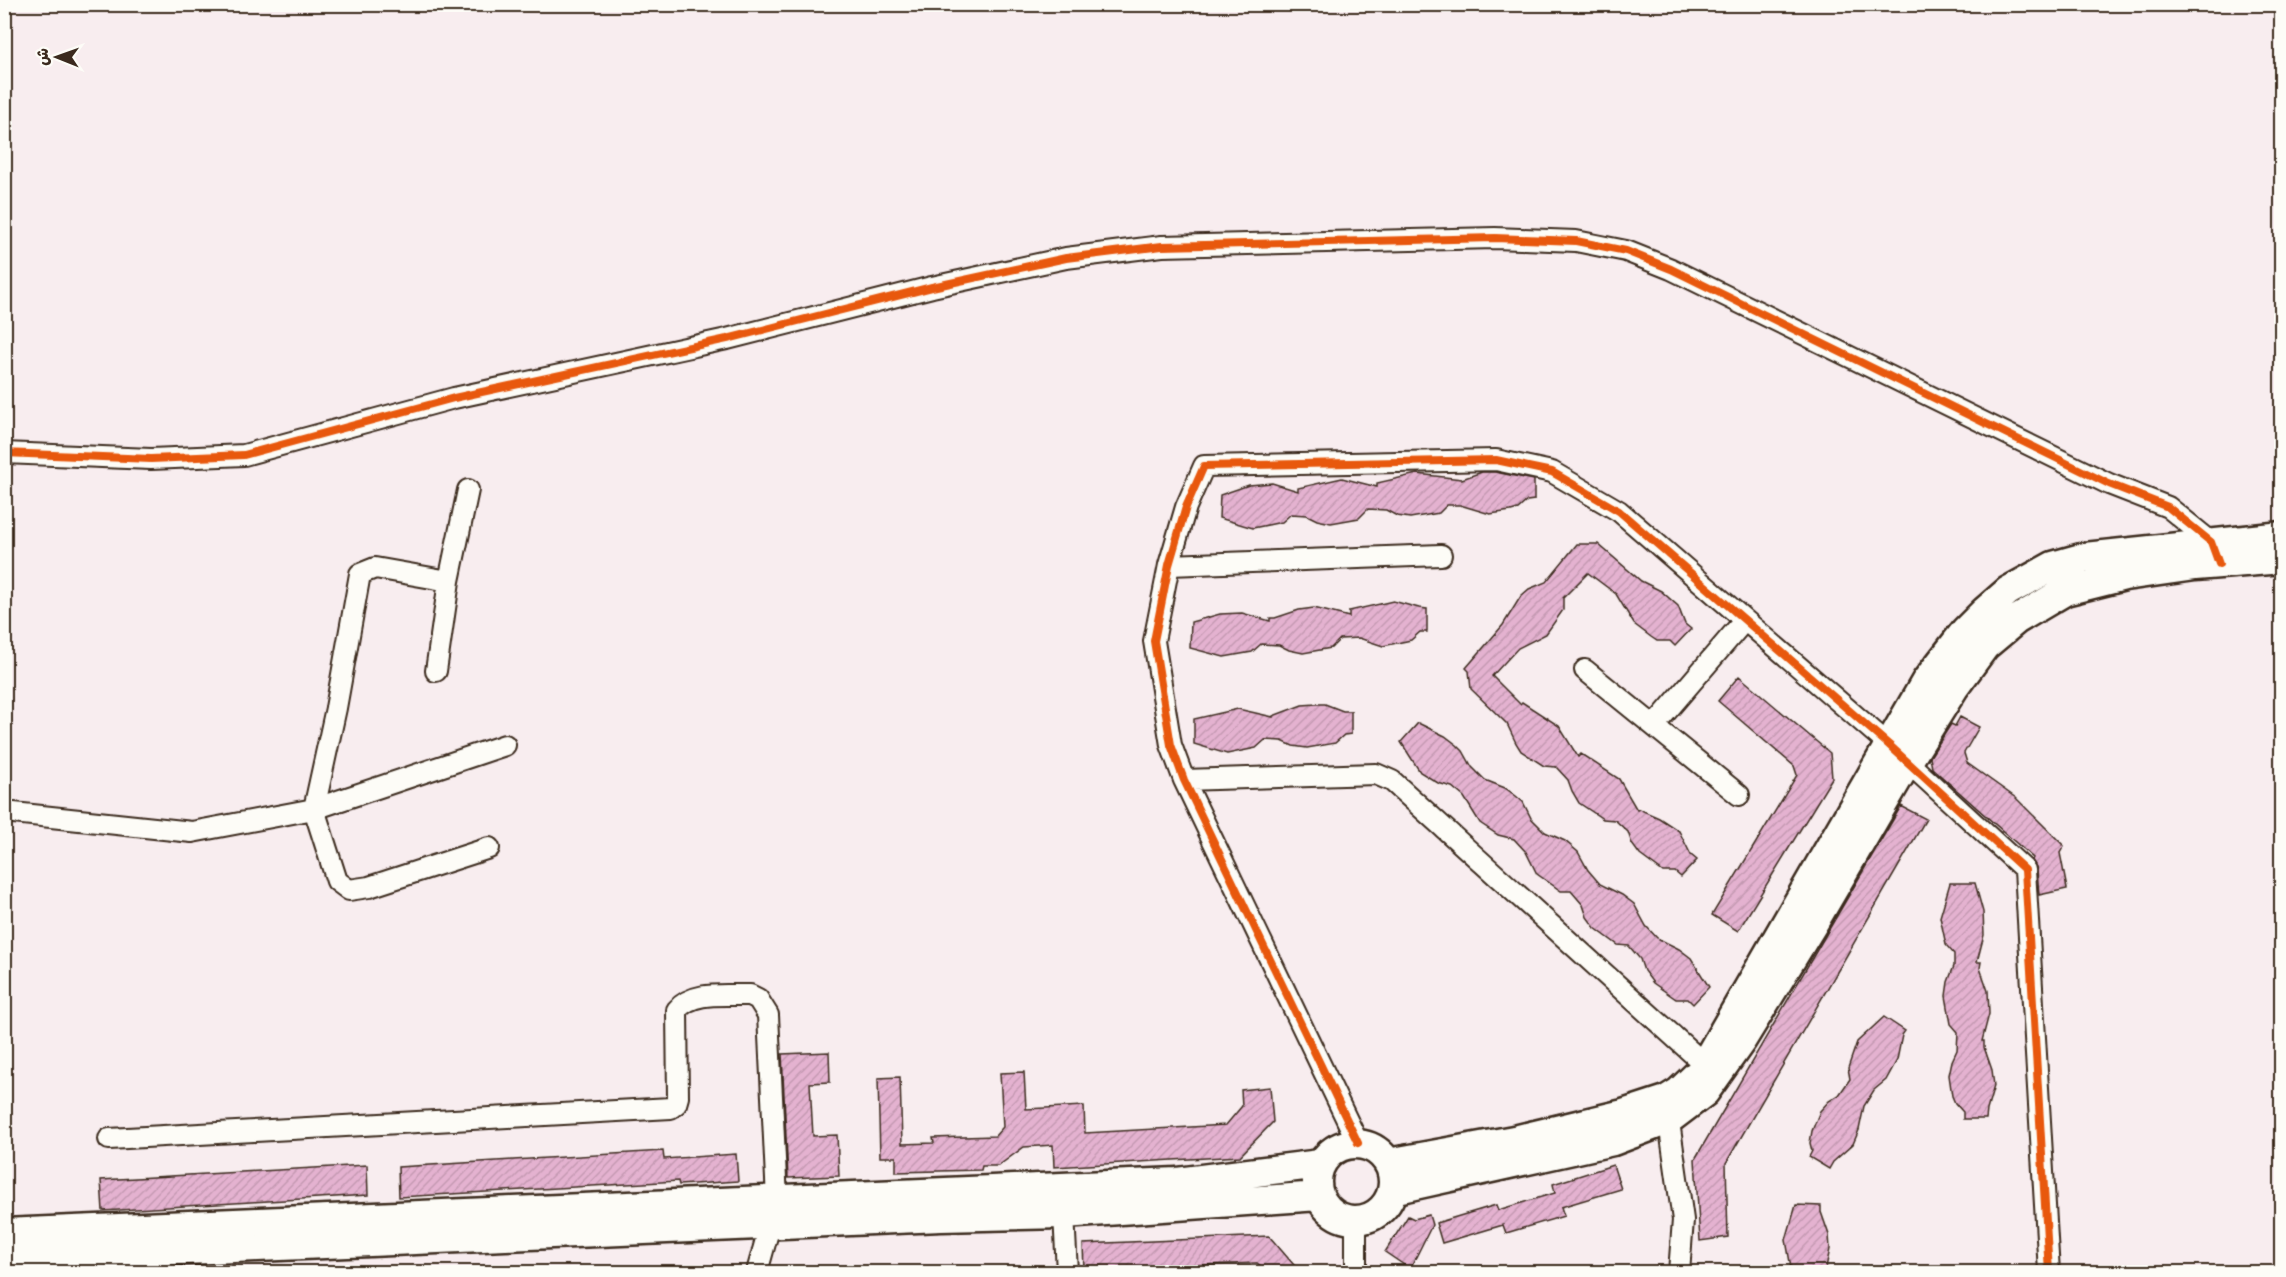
<svg xmlns="http://www.w3.org/2000/svg" width="2286" height="1277" viewBox="0 0 2286 1277" font-family="'Playpen Sans','Playpen Sans Arabic',sans-serif">
<style>
.building{fill:url(#building-hatch);stroke:#3b2a1e;stroke-width:1.5}
.lines{fill:none;stroke-linecap:round;stroke-linejoin:round}
.street-casing{stroke:#3b2a1e;stroke-width:24}
.secondary-casing{stroke:#3b2a1e;stroke-width:33}
.street{stroke:#fdfcf7;stroke-width:20}
.secondary{stroke:#fdfcf7;stroke-width:28}
.cycleway-casing{stroke:#fdfcf7;stroke-width:11}
.cycleway{stroke:#e8590c;stroke-width:8}
</style>
<defs>
<pattern id="building-hatch" width="6" height="6" patternUnits="userSpaceOnUse" patternTransform="scale(1.5)"><rect width="6" height="6" fill="#e4b2d0"/><path d="M-1 1l2-2M0 6l6-6M5 7l2-2" fill="none" stroke="#c499b2"/></pattern>
</defs>
<rect width="100%" height="100%" fill="#f8edef"/>
<filter id="ink" filterUnits="userSpaceOnUse"><feTurbulence type="fractalNoise" baseFrequency=".0167" numOctaves="2"/><feDisplacementMap in="SourceGraphic" scale="12" xChannelSelector="R" yChannelSelector="G"/><feConvolveMatrix kernelMatrix="1 2 1 2 8 2 1 2 1" color-interpolation-filters="sRGB"/></filter>
<g filter="url(#ink)">
<path class="building" d="M1482 472H1495L1534 480V500L1527 501 1518 509 1511 511 1490 514 1460 505H1447L1439 513 1410 518 1397 516 1386 510 1368 509 1359 518 1331 523 1317 520 1307 515 1291 514 1282 522 1253 528 1219 518 1220 495 1249 485 1272 483 1298 491V488L1342 478 1377 487V483L1417 474 1462 479Z
M1577 544H1598L1641 581 1661 591 1678 606 1685 624 1691 629 1675 646 1670 641H1657L1651 637 1634 624 1616 594 1588 573 1563 598V610L1546 634 1518 648 1492 676 1520 704 1522 702 1559 726 1578 757 1581 754 1619 779 1637 810 1639 809 1659 818 1679 831 1691 855 1697 860 1681 877 1675 872H1663L1640 855 1632 844 1628 832 1615 820 1603 819 1579 803 1572 791 1568 780 1556 767 1544 766 1521 751 1516 743 1507 724 1471 689 1469 671 1466 668 1503 625 1521 596 1529 589 1546 582Z
M1393 601 1419 608 1427 609V632H1420L1411 640 1383 646 1359 638 1340 639 1331 648 1303 653 1289 650 1279 645 1261 644 1252 652 1224 657 1190 648 1191 622 1220 614 1242 613 1270 621V618H1275L1299 610 1314 608 1349 617V611Z
M1739 676 1830 753 1832 778 1738 931 1712 915 1797 775 1794 766 1718 701Z
M1317 704H1325L1343 711H1351V734L1344 735 1335 743 1307 748 1293 746 1282 741 1265 740 1256 748 1227 754 1194 744V719L1238 709 1273 717V716L1302 705Z
M1960 717 1979 727 1964 753 1967 763 2016 798 2064 846 2060 853 2067 889 2039 895 2037 869 2032 860 2033 858 1932 768 1930 757 1951 724 1955 726Z
M1418 723 1445 736 1457 745 1463 751 1472 767 1485 780 1505 788 1516 796 1523 802 1531 818 1545 832 1565 841 1578 852 1588 870 1600 884 1622 895 1634 904 1646 926 1657 938 1679 949 1691 958 1709 987 1693 1004 1688 999H1676L1653 983 1644 971 1640 959 1629 946 1618 945 1595 928 1587 917 1583 905 1571 891H1561L1537 874 1526 852 1514 839 1498 835 1480 823 1464 797 1452 787 1438 783 1420 772 1401 742Z
M1901 806 1926 819 1726 1163 1728 1237 1700 1241 1695 1159Z
M1950 883H1975L1983 912 1984 935 1977 962H1981L1980 968 1988 991 1989 1014 1982 1041H1984V1047L1992 1070 1994 1086 1987 1110 1986 1119H1963V1112L1955 1103 1952 1096 1949 1075 1952 1061 1957 1050 1958 1032 1951 1024 1946 996 1948 982 1954 966V954L1946 945 1940 917Z
M1884 1017 1905 1031 1902 1035 1897 1060 1886 1080 1874 1090 1864 1106 1859 1130 1853 1144 1833 1162 1829 1169 1809 1157 1812 1151 1810 1143 1812 1131 1820 1111 1829 1101 1839 1095 1850 1079 1848 1068 1857 1042Z
M829 1052 830 1082 810 1083 813 1136 837 1135 839 1176 788 1178 782 1054Z
M1024 1072 1026 1109 1084 1106 1085 1133 1226 1125 1242 1106 1241 1090 1270 1087 1273 1122 1240 1156 1054 1167 1053 1145 1024 1147 998 1166H982L981 1170 896 1172V1157H880L878 1078 900 1077 902 1144 934 1143 933 1138 995 1136 1003 1127 1000 1073Z
M663 1151 664 1159 736 1154 738 1181 679 1185 678 1181 399 1197 398 1167Z
M367 1165 368 1195 103 1211 101 1180Z
M1613 1165 1621 1189 1561 1207 1564 1216 1506 1233 1503 1225 1442 1243 1436 1223 1496 1205 1498 1210 1555 1193 1553 1184Z
M1796 1205 1821 1206V1212L1829 1235 1830 1249 1825 1272H1795L1791 1268 1786 1240Z
M1429 1215 1432 1225 1410 1269 1385 1252 1408 1216 1414 1219Z
M1269 1236 1300 1272H1268L1257 1263 1084 1270 1083 1244Z"/>
<g class="lines">
<defs>
<path id="street" d="M4 453 151 459 244 455 454 398 727 339 932 287 1066 258 1162 246 1495 238 1576 241 1626 251 1671 269 2109 484 2168 507 2211 542 2214 550
M1169 565 1441 555
M449 581 468 490
M1585 670 1739 795
M436 671 449 581 375 568 360 574 336 708 314 809 505 745
M1654 726 1744 621
M1184 780 1376 774 1392 781 1713 1072
M4 812 192 832 314 809 337 881 349 890 369 887 489 848
M1667 1108 1683 1220 1679 1272
M109 1139 671 1108 676 1104 678 1097 677 1010C693 990 726 996 750 995L758 999 768 1015 777 1200 757 1272
M1358 1143 1184 780 1171 745 1154 641 1169 565 1186 507 1204 466 1496 460 1552 472 1619 511 1889 745 2025 870 2049 1272
M1064 1214 1067 1272
M1356 1272V1221"/>
<path id="secondary" d="M1317 1182a38 38 0 1 1 76 0a38 38 0 1 1-76 0Z
M1388 1163 1514 1140 1623 1114 1666 1100 1679 1092 1700 1072 1926 681 1965 631 1985 611 2008 591 2053 566 2085 557 2282 536
M1392 1190 1613 1141 1668 1120 1705 1092 1742 1040 1813 924 1907 763 1954 688 1985 646 2016 620 2065 591 2125 576 2195 566 2282 559
M4 1233 1177 1182 1320 1164
M4 1258 941 1217 1064 1214 1319 1196"/>
</defs>
<use href="#street" class="street-casing"/>
<use href="#secondary" class="secondary-casing"/>
<use href="#street" class="street"/>
<use href="#secondary" class="secondary"/>
<defs>
<path id="cycleway" d="M4 453 151 459 244 455 454 398 727 339 932 287 1066 258 1162 246 1495 238 1576 241 1626 251 1671 269 2109 484 2168 507 2211 542 2219 564
M1358 1143 1184 780 1171 745 1154 641 1169 565 1186 507 1204 466 1496 460 1552 472 1619 511 1889 745 2025 870 2049 1272"/>
</defs>
<use href="#cycleway" class="cycleway-casing"/>
<use href="#cycleway" class="cycleway"/>
</g>
</g>
<rect width="2286" height="1277" fill="none" stroke="#fdfcf7" stroke-width="24"/>
<rect x="12" y="12" width="2262" height="1253" fill="none" stroke="#3b2a1e" stroke-width="2" filter="url(#ink)"/>
<g transform="translate(57 57) rotate(271)" stroke="#fdfcf7" stroke-width="4.5" paint-order="stroke">
<path d="M0-4.5L10 22L0 15L-10 22Z" fill="#3b2a1e"/>
<text y="-9" font-size="16" font-weight="bold" text-anchor="middle" fill="#3b2a1e">ش</text>
</g>
</svg>
